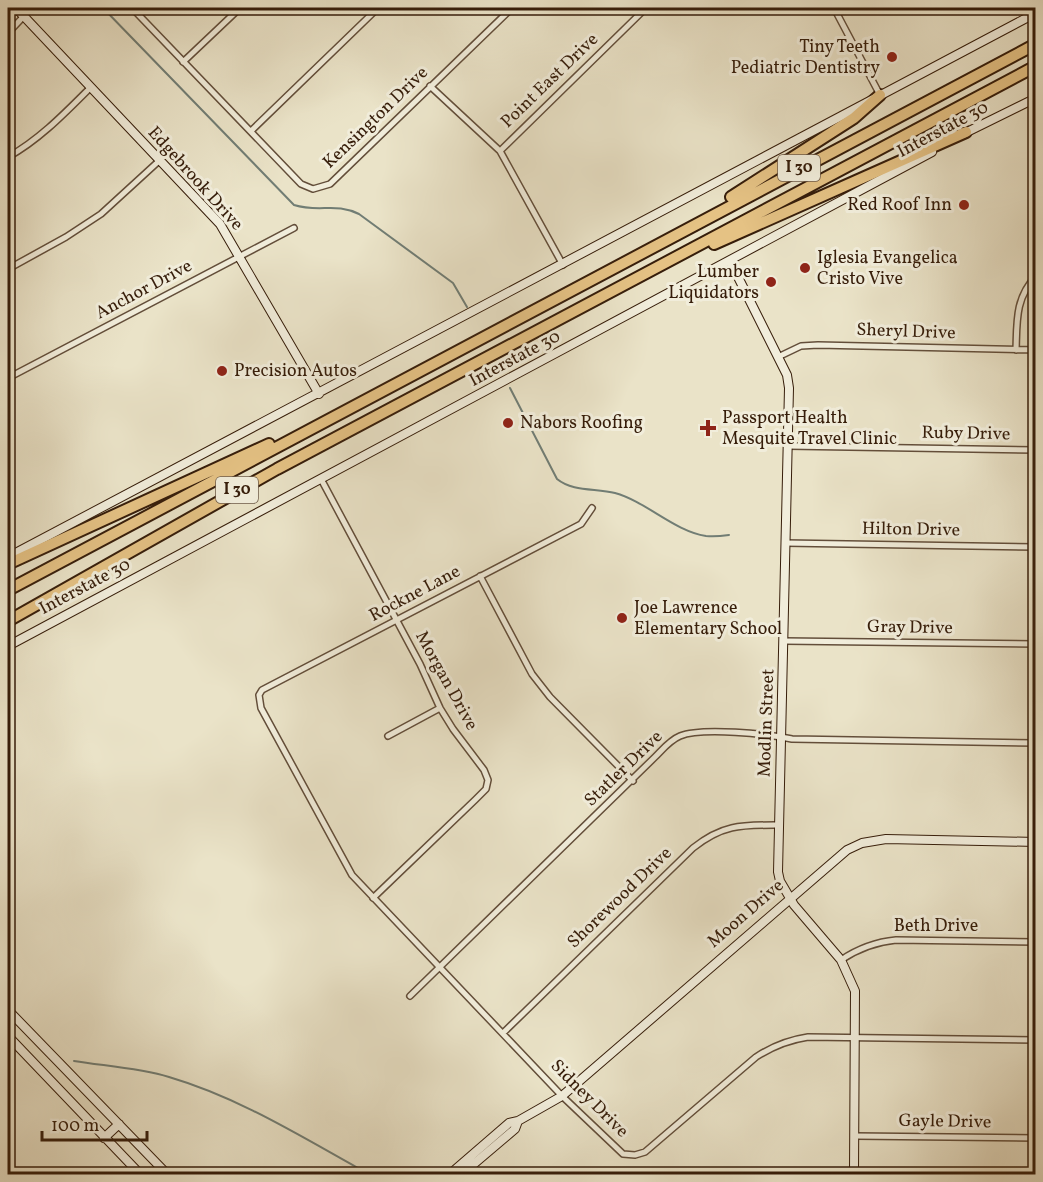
<svg xmlns="http://www.w3.org/2000/svg" width="1043" height="1182" viewBox="0 0 1043 1182" font-family="Vollkorn,serif">
<style>
.lines{fill:none;stroke-linecap:round;stroke-linejoin:round}
.stream{stroke:#717d74;stroke-width:2}
.street-casing{stroke:#634e3a;stroke-width:8}
.secondary-casing{stroke:#361d0a;stroke-width:10}
.highway-casing{stroke:#361d0a;stroke-width:14}
.street{stroke:#f1eddb;stroke-width:5}
.secondary{stroke:#f1eddb;stroke-width:8}
.highway{stroke:#e5c284;stroke-width:10}
.poi-dot{fill:#8f2418;stroke:#f1eddb;stroke-width:2}
.labels{text-anchor:middle;dominant-baseline:central;stroke-width:6;stroke-linejoin:round;paint-order:stroke}
.shield{fill:#f1eddb;stroke:#6e5b49;stroke-width:1.5}
.shield-label{font-size:16px;font-weight:bold;fill:#361d0a}
.poi-label{font-size:18px;fill:#361d0a;stroke:#f1eddb;text-anchor:start}
.street-label{font-size:18px;fill:#361d0a;stroke:#f1eddb}
</style>
<rect width="100%" height="100%" fill="#eae3c8"/>
<filter id="stains"><feTurbulence type="fractalNoise" baseFrequency=".00333" numOctaves="4"/><feColorMatrix values="0 0 0 0 .2 0 0 0 0 .09 0 0 0 0 .02 0 0 0 .5 -.17"/></filter>
<radialGradient id="worn" r=".72"><stop offset=".6" stop-color="#630" stop-opacity="0"/><stop offset="1" stop-color="#630" stop-opacity=".3"/></radialGradient>
<g class="lines">
<path class="stream" d="M103 8 294 205C320 213 335 202 359 214L453 283 467 307
M510 388 557 479C573 492 596 488 615 493 647 502 674 531 706 536 714 537 722 536 729 535
M74 1061C105 1066 139 1068 169 1077 237 1097 297 1134 358 1168L364 1174"/>
<defs>
<path id="street" d="M132 8 301 184 313 189 330 184 512 8
M834 8 880 95
M8 33 24 16
M183 62 240 8
M430 86 500 151 563 265
M251 131 378 8
M500 151 646 8
M8 157C39 140 65 113 90 88
M8 269 66 237 101 214 160 160
M1016 350C1017 322 1015 298 1036 276
M778 357 801 346 818 345 1036 350
M8 378 294 228
M788 446 1036 450
M321 479 420 664 440 708 453 729 484 770 488 780 486 789 475 800 373 898
M592 508 581 524 262 690 259 695 261 708 352 875 562 1096 623 1154 635 1155 645 1152 756 1057C773 1046 788 1040 808 1037L1036 1040
M785 543 1036 547
M480 576 532 674 550 697 633 781
M784 641 1036 644
M388 736 440 708
M841 960C859 948 875 942 896 940L1036 942
M410 996 655 757C662 750 670 740 680 736 702 727 768 734 792 739L1036 743
M503 1033 693 848C723 824 742 825 779 825
M855 1136 1036 1138"/>
<path id="secondary" d="M16 8 220 224 319 394
M963 134 1036 98
M730 261 787 375 789 388 778 872 780 881 794 905 841 960 855 991 854 1174
M8 557 1036 13
M8 646 932 152
M8 1010 167 1174
M8 1036 140 1174
M104 1138 119 1124
M450 1174 509 1123 518 1121 562 1096 847 850 862 843 886 839 1036 842
M462 1174 515 1129 518 1121"/>
<path id="highway" d="M731 197 854 118 880 95
M714 244 966 132
M8 564 269 444
M8 590 1036 44
M8 621 277 469 1036 66"/>
</defs>
<use href="#street" class="street-casing"/>
<use href="#secondary" class="secondary-casing"/>
<use href="#highway" class="highway-casing"/>
<use href="#street" class="street"/>
<use href="#secondary" class="secondary"/>
<use href="#highway" class="highway"/>
</g>
<g class="poi-dot">
<circle cx="892" cy="57" r="6"/>
<circle cx="964" cy="205" r="6"/>
<circle cx="805" cy="268" r="6"/>
<circle cx="771" cy="282" r="6"/>
<circle cx="222" cy="371" r="6"/>
<circle cx="508" cy="423" r="6"/>
<path d="M705 419h6v6h6v6h-6v6h-6v-6h-6v-6h6z"/>
<circle cx="622" cy="618" r="6"/>
</g>
<g class="labels">
<g class="shield">
<rect x="778" y="155" width="42" height="26" rx="4.5"/>
<rect x="216" y="477" width="42" height="26" rx="4.5"/>
</g>
<g class="shield-label">
<text x="799" y="168">I 30</text>
<text x="237" y="490">I 30</text>
</g>
<g class="poi-label">
<text x="880" y="47" text-anchor="end">Tiny Teeth<tspan x="880" dy="21">Pediatric Dentistry</tspan></text>
<text x="952" y="205" text-anchor="end">Red Roof Inn</text>
<text x="817" y="258">Iglesia Evangelica<tspan x="817" dy="21">Cristo Vive</tspan></text>
<text x="759" y="272" text-anchor="end">Lumber<tspan x="759" dy="21">Liquidators</tspan></text>
<text x="234" y="371">Precision Autos</text>
<text x="722" y="418">Passport Health<tspan x="722" dy="21">Mesquite Travel Clinic</tspan></text>
<text x="520" y="423">Nabors Roofing</text>
<text x="634" y="608">Joe Lawrence<tspan x="634" dy="21">Elementary School</tspan></text>
</g>
<g class="street-label">
<text transform="translate(550 81) rotate(-44)">Point East Drive</text>
<text transform="translate(376 118) rotate(-44)">Kensington Drive</text>
<text transform="translate(943 130) rotate(-28)">Interstate 30</text>
<text transform="translate(195 179) rotate(48)">Edgebrook Drive</text>
<text transform="translate(144 290) rotate(-28)">Anchor Drive</text>
<text transform="translate(906 332) rotate(2)">Sheryl Drive</text>
<text transform="translate(515 359) rotate(-28)">Interstate 30</text>
<text transform="translate(966 434) rotate(1)">Ruby Drive</text>
<text transform="translate(911 530) rotate(1)">Hilton Drive</text>
<text transform="translate(85 587) rotate(-28)">Interstate 30</text>
<text transform="translate(415 594) rotate(-28)">Rockne Lane</text>
<text transform="translate(910 628) rotate(1)">Gray Drive</text>
<text transform="translate(446 681) rotate(61)">Morgan Drive</text>
<text transform="translate(767 723) rotate(-88)">Modlin Street</text>
<text transform="translate(624 769) rotate(-44)">Statler Drive</text>
<text transform="translate(620 898) rotate(-44)">Shorewood Drive</text>
<text transform="translate(746 914) rotate(-41)">Moon Drive</text>
<text x="936" y="926">Beth Drive</text>
<text transform="translate(589 1099) rotate(45)">Sidney Drive</text>
<text transform="translate(945 1122) rotate(1)">Gayle Drive</text>
</g>
</g>
<rect width="1043" height="1182" fill="none" stroke="#eae3c8" stroke-width="30"/>
<rect x="9" y="9" width="1025" height="1164" fill="none" stroke="#361d0a" stroke-width="3"/>
<rect x="15" y="15" width="1013" height="1152" fill="none" stroke="#361d0a" stroke-width="1.5"/>
<path d="M42 1131v9h105v-9" fill="none" stroke="#361d0a" stroke-width="3"/>
<text x="51" y="1131" font-size="18" fill="#361d0a" stroke="#f1eddb" stroke-width="4.5" paint-order="stroke">100 m</text>
<rect width="100%" height="100%" filter="url(#stains)"/>
<rect width="100%" height="100%" fill="url(#worn)"/>
</svg>
